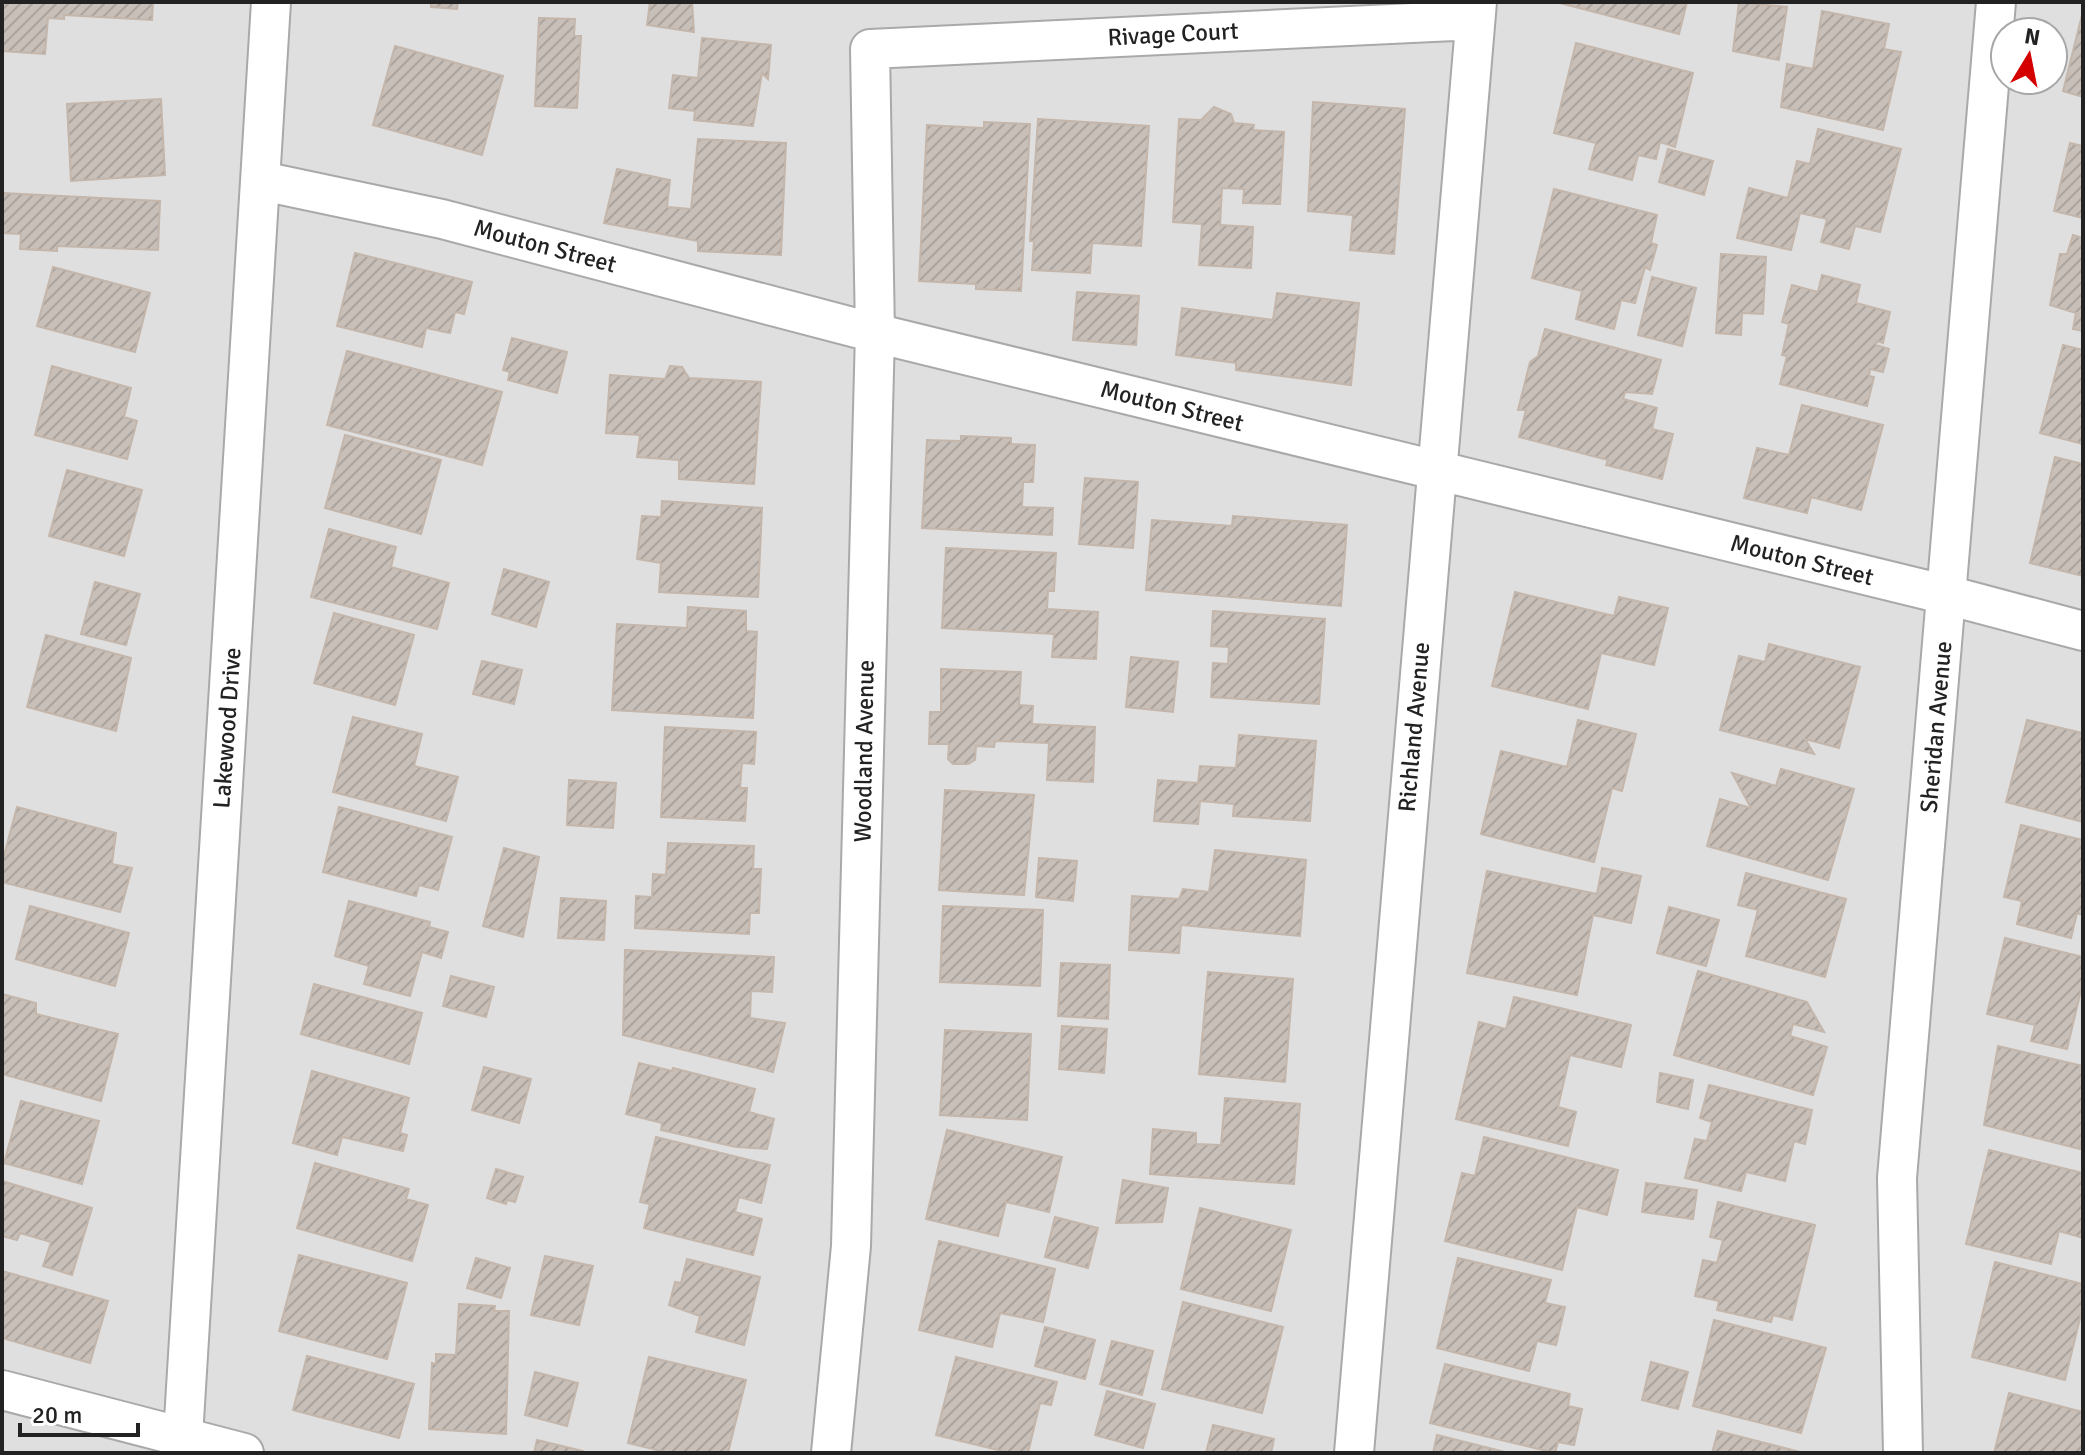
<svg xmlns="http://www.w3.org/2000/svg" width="2085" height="1455" viewBox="0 0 2085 1455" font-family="Signika,sans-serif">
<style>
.residential{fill:#e0dfdf;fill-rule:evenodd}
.building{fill:url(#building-hatch);stroke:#c4b6ab;stroke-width:2}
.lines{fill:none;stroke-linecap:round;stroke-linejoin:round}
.street-casing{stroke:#a9a9a9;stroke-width:42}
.street{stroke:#fff;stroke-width:38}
.labels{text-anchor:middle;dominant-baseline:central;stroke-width:6;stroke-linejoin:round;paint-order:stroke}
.street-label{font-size:24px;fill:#222;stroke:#fff}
</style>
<defs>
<pattern id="building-hatch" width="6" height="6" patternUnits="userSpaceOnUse" patternTransform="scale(2)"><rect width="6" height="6" fill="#c7bfb8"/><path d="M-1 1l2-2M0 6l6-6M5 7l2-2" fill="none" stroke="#aba49e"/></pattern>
</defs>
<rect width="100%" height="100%" fill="#f2efe9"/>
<path class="residential" d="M2 2H2083V1453H2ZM2005 32H2053V80H2005Z"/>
<path class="building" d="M2 2H153L152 20 64 15V19L48 18 45 54 2 51Z
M431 2H458L457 9 431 7Z
M650 2H692L694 32 647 25Z
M1556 2H1687L1679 34Z
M1739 2 1787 7 1779 60 1733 51Z
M1822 11 1889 24 1884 49 1901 52 1883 130 1781 107 1787 64 1813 69Z
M2082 15H2083V97L2063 91Z
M539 18 575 19 574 36H581L577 108 535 106Z
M702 38 771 45 768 79 762 73 753 126 694 120 695 111 669 108 673 75 698 78Z
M1576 43 1693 73 1675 147 1660 142 1656 159 1638 155 1632 180 1589 169 1596 143 1554 133Z
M395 46 503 76 482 155 373 125Z
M161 99 165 175 71 181 67 104Z
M1313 102 1405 109 1394 254 1350 250 1353 215 1308 211Z
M1214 107 1231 114 1234 123 1254 125 1253 130 1284 132 1280 204 1243 203 1244 189 1222 188 1220 225 1253 227 1251 268 1199 265 1202 224 1173 222 1179 119 1201 120Z
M1038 119 1149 126 1141 246 1092 243 1090 273 1032 270 1034 241H1030Z
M984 122 1030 124 1021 291 976 289V284L919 281 927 125 984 128Z
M1818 129 1901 149 1880 232 1855 226 1849 249 1821 242 1827 219 1800 213 1791 250 1737 238 1749 188 1788 198 1797 161 1810 164Z
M698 139 786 143 781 255 698 251V241L604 223 617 169 670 180 667 207 691 209Z
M2070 143 2083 146V218L2054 211Z
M1668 149 1713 161 1704 195 1659 182Z
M1554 189 1657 215 1651 243 1657 245 1650 270 1645 267 1635 303 1621 300 1614 329 1576 319 1582 291 1532 278Z
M2 193 160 201 158 250 57 246V251L20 249 21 234 2 233Z
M2073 235 2083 238V331L2073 329 2076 313 2050 305 2060 254H2067Z
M355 253 472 282 464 314 455 312 450 333 426 328 422 347 337 326Z
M1721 254 1766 257 1763 314 1742 313 1741 335 1716 333Z
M53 267 150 293 135 352 37 326Z
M1822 275 1860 285 1856 303 1890 312 1883 343 1877 341 1876 345 1889 349 1883 372 1870 369 1869 376 1874 377 1867 406 1780 384 1787 356 1782 355 1789 324 1782 322 1792 285 1818 292Z
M1652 277 1696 288 1682 346 1638 335Z
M1077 292 1139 296 1136 345 1073 340Z
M1277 293 1359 303 1351 385 1236 370V363L1176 355 1182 308 1273 320Z
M1545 329 1661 360 1652 394 1625 392 1623 399 1657 408 1652 429 1673 434 1662 479 1606 465 1608 460 1519 437 1526 410H1518L1530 362 1538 356Z
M512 338 567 352 557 393 508 380 510 372 503 370Z
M2063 345 2083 350V444L2040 433Z
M347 351 502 392 482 465 327 425Z
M52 366 131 388 124 417 137 421 127 459 35 435Z
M670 366 682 367 689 378 761 382 754 484 679 479V460L637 457 640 435 606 433 610 375 665 379Z
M1802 405 1883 425 1861 510 1811 497 1807 513 1744 498 1757 448 1789 455Z
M345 435 441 460 421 534 325 508Z
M961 436 1011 438V444L1035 445 1033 482H1023L1022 507 1053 508 1052 535 922 528 927 440 961 441Z
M2055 457 2083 464V576L2030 563Z
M67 470 142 490 124 556 49 536Z
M1085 478 1138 482 1133 548 1079 544Z
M662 501 762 508 758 597 659 592 661 563 637 559 642 516 661 517Z
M1233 516 1347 525 1341 606 1146 590 1152 520 1232 526Z
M329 529 396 547 391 567 449 583 437 629 311 597Z
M946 548 1056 553 1054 591H1048L1047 609 1098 612 1096 659 1052 657 1054 634 942 628Z
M504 569 549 582 536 627 492 614Z
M95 582 140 594 126 645 81 634Z
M1515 592 1614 616 1619 597 1668 608 1654 665 1601 653 1588 709 1492 686Z
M688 607 746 611V631L757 632 753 718 612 710 617 624 687 628Z
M1213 611 1325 619 1319 704 1211 697 1213 663 1228 664 1229 647 1211 646Z
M334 613 414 635 395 705 314 683Z
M46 635 131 658 116 731 27 707Z
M1769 644 1860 667 1839 748 1805 739 1814 754 1720 730 1739 656 1765 662Z
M1131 657 1178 662 1173 712 1126 707Z
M482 661 522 670 514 704 473 694Z
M941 669 1021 672 1019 705 1033 706 1032 724 1095 727 1093 782 1047 780 1049 743 995 741 994 747 976 746 975 760 968 764H953L948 759 949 744H929L930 712H941Z
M353 717 422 734 414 766 458 777 446 821 333 792Z
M1578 720 1636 734 1622 791 1612 788 1594 862 1481 834 1501 751 1567 767Z
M2027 720 2083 733V822L2006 802Z
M665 727 756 732 754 764 742 763 740 788H747L745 821 661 817Z
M1239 735 1316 741 1310 821 1233 816 1234 804 1200 801 1198 824 1154 821 1158 780 1198 783 1200 766 1236 768Z
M1781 769 1854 789 1828 880 1707 846 1720 799 1751 808 1732 773 1776 786Z
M569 780 616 783 613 828 567 825Z
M945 790 1034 795 1024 895 939 890Z
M17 807 116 833 112 864 132 868 120 912 2 882V863Z
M339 807 452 837 438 890 419 885 416 896 323 872Z
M2021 825 2083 840V915L2077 913 2071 938 2017 924 2022 901 2004 897Z
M668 843 754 846 753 869H761L759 913H750L749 934 635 928 636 896 652 897 653 874 666 875Z
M504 848 539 857 523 937 483 926Z
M1215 850 1306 860 1300 936 1181 925 1179 953 1129 950 1132 896 1179 899 1183 889 1209 892Z
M1039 858 1077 861 1073 901 1036 897Z
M1602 868 1641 876 1631 923 1593 915 1577 995 1467 973 1487 871 1597 894Z
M1746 873 1846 899 1825 977 1746 956 1758 910 1738 905Z
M561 898 606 901 604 940 558 938Z
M349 901 430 922 429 927 448 932 441 958 422 952 410 996 364 984 369 966 335 956Z
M30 906 129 933 115 986 16 959Z
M943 906 1043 910 1040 986 940 982Z
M1669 907 1719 920 1706 966 1657 953Z
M2005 938 2083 957V982L2067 1049 2031 1041 2035 1025 1987 1014Z
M625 950 774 957 772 992 751 991 750 1018 785 1023 773 1072 623 1035Z
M1061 963 1110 965 1108 1019 1058 1016Z
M1698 971 1807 1002 1824 1032 1793 1024 1790 1036 1827 1047 1813 1095 1674 1055Z
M1208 972 1293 979 1285 1082 1199 1074Z
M451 976 494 987 486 1017 443 1006Z
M314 984 422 1013 409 1064 301 1034Z
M2 994 36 1003V1014L118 1034 101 1101 2 1074Z
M1514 997 1631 1025 1621 1067 1570 1055 1558 1107 1576 1112 1568 1146 1456 1119 1479 1022 1506 1029Z
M1062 1026 1107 1029 1104 1073 1059 1069Z
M945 1030 1031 1034 1027 1120 940 1115Z
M1998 1046 2083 1066V1134L2080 1149 1984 1125Z
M639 1063 672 1071 673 1068 755 1089 749 1112 774 1119 767 1149 736 1147 661 1130 662 1123 626 1114Z
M484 1067 531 1079 519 1123 472 1110Z
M312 1071 409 1098 400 1133 407 1135 403 1151 342 1137 337 1155 293 1143Z
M1660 1073 1693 1080 1688 1109 1657 1102Z
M1709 1085 1812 1110 1805 1144 1794 1141 1785 1181 1746 1172 1741 1191 1685 1178 1695 1139 1707 1141 1712 1122 1700 1118Z
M1225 1098 1300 1104 1294 1184 1150 1174 1153 1129 1196 1133V1144L1221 1145Z
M21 1101 99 1121 82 1184 4 1163Z
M947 1130 1062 1157 1049 1212 1006 1202 998 1236 926 1219Z
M656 1137 770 1165 761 1203 739 1197 735 1212 762 1219 753 1255 644 1228 650 1204 640 1202Z
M1484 1137 1618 1170 1607 1215 1577 1207 1562 1270 1445 1241 1462 1173 1475 1176Z
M1989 1150 2083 1173V1238L2059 1231 2051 1264 1966 1244Z
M315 1163 409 1189 406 1199 428 1205 412 1261 297 1228Z
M496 1169 523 1177 515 1202 507 1200 506 1204 487 1198Z
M1123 1180 1168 1188 1162 1222 1116 1223Z
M2 1181 92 1208 72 1275 43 1266 51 1242 20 1233 17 1240 2 1236Z
M1646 1183 1697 1190 1693 1219 1642 1212Z
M1718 1202 1815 1225 1792 1320 1773 1315 1771 1322 1717 1310 1719 1301 1695 1296 1703 1260 1717 1263 1723 1240 1710 1237Z
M1200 1208 1291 1230 1271 1311 1181 1289Z
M1055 1217 1098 1228 1088 1268 1045 1257Z
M939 1241 1055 1269 1043 1322 1000 1313 992 1347 919 1330Z
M299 1255 407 1283 387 1359 279 1331Z
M545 1256 593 1266 579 1325 531 1315Z
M476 1258 510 1268 501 1298 467 1288Z
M1458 1258 1551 1280 1545 1303 1565 1307 1556 1345 1537 1341 1529 1371 1437 1348Z
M687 1259 760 1277 744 1345 696 1332 700 1316 669 1305 675 1282 681 1283Z
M1995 1262 2083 1284V1306L2065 1380 1972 1357Z
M2 1271 108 1301 90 1363 2 1338Z
M1183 1302 1283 1327 1262 1413 1162 1389Z
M459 1304 495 1306 494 1311H509L506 1434 429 1429 432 1363 436 1364V1354L456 1355Z
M1714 1320 1826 1348 1801 1433 1693 1406Z
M1045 1327 1095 1340 1085 1379 1035 1366Z
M1112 1341 1153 1351 1142 1395 1100 1384Z
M307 1356 414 1384 399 1438 293 1410Z
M649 1357 746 1380 728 1453H669L628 1443Z
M956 1357 1057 1382 1051 1405 1040 1403 1028 1453H1010L936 1435Z
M1651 1362 1688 1372 1678 1409 1642 1400Z
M1445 1364 1570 1394 1568 1406 1582 1409 1574 1445 1558 1442 1555 1453 1430 1423Z
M535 1372 578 1383 567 1426 525 1415Z
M1107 1391 1155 1404 1143 1448 1095 1435Z
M2009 1393 2083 1412V1453H1994Z
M1213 1425 1274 1439 1271 1453H1206Z
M1718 1431 1804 1453H1712Z
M1437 1435 1509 1453H1433Z
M537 1440 583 1451V1453H534Z"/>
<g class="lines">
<defs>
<path id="street" d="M262 181 442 219 875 333 1947 595 2083 631
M2 1390 244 1453
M182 1453 271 2
M831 1453 851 1246 875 333 870 49 1475 20
M1354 1453 1477 2
M1903 1453 1897 1178 1996 2"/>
</defs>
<use href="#street" class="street-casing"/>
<use href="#street" class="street"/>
</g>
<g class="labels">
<g class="street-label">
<text transform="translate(1173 34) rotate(-3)">Rivage Court</text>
<text transform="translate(545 246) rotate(15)">Mouton Street</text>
<text transform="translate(1172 406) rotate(14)">Mouton Street</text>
<text transform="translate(1802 560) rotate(14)">Mouton Street</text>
<text transform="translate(1414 727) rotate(-85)">Richland Avenue</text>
<text transform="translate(1936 727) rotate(-85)">Sheridan Avenue</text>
<text transform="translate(227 728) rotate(-86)">Lakewood Drive</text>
<text transform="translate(864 751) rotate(-89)">Woodland Avenue</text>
</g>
</g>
<rect width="2085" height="1455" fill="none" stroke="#222222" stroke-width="8"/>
<g transform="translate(2029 56) rotate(10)"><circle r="38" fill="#ffffff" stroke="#a7a7a7" stroke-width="2"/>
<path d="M0-6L14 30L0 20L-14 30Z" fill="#d40000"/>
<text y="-12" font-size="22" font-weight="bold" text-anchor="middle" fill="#222222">N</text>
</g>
<path d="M20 1423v12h118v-12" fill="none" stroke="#222222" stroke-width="4"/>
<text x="32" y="1423" font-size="24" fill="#222222" stroke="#ffffff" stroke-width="6" paint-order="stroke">20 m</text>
</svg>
